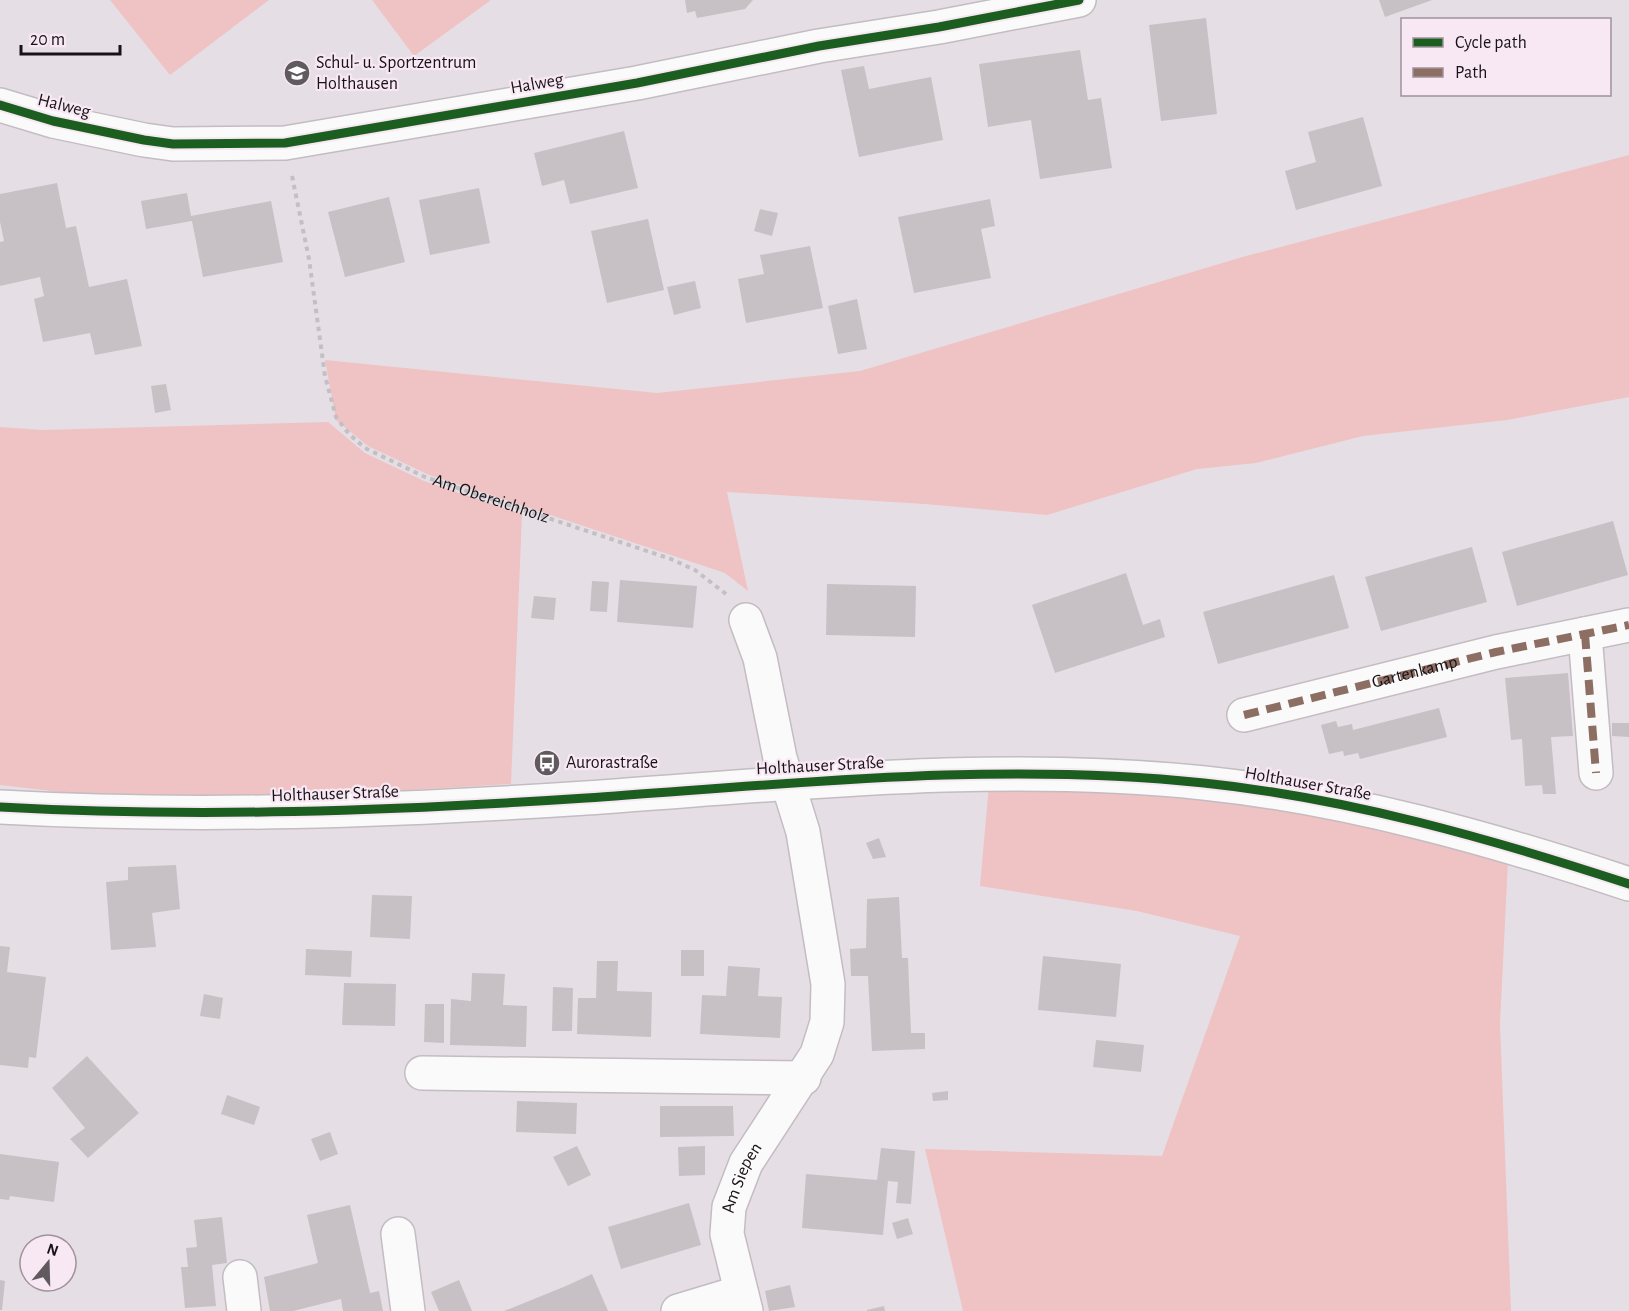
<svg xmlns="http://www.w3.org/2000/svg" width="1629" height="1311" viewBox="0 0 1629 1311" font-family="'Alegreya Sans',sans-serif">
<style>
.green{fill:#efc2c4}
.building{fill:#c7c0c5}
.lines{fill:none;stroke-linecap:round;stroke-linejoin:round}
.minor-casing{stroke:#c3bcc1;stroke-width:36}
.path{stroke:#c2c0c2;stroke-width:4;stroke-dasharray:4.5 4.5;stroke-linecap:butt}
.minor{stroke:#fbfafb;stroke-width:33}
.quiet{stroke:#8d6e63;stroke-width:8;stroke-dasharray:15 8;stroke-linecap:butt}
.cycleway-casing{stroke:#f8e8f3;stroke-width:13}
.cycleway{stroke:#1b5e20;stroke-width:9}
.labels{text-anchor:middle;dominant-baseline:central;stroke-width:4.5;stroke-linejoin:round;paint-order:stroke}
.poi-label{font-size:18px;fill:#181216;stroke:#f8e8f3;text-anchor:start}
.street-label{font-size:18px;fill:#181216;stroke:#f8e8f3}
</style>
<rect width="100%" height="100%" fill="#e6dee5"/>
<path class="green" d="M110 0H269L170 75Z
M372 0H491L414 56Z
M1629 155V397L1507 420 1363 436 1256 463 1197 469 1047 515 925 504 727 492 748 591 725 573 427 474 368 446 336 420 325 360 657 393 860 371 1246 256Z
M328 422 365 453 424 481 522 514 511 784 312 796 121 799 0 785V427L43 430Z
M989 785 1205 792 1370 826 1508 861 1500 1024 1511 1311H963L925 1149 1162 1156 1240 936 1137 911 980 886Z"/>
<path class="building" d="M685 0H753L745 9 697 18 695 11 687 13Z
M1379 0H1432L1385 17Z
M1206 18 1217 114 1161 121 1149 25Z
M1080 50 1088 100 1101 98 1112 168 1040 179 1031 120 988 127 979 64Z
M864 66 869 89 931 77 943 140 859 157 841 70Z
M1363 117 1382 186 1296 210 1285 171 1316 162 1308 132Z
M624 131 638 188 570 204 564 180 542 186 534 153Z
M57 183 66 228 76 226 89 287 127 279 142 346 95 355 90 333 43 342 34 299 44 296 40 277 0 286V242L4 241 0 222V194Z
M479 188 490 243 430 255 419 200Z
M187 193 191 216 271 201 283 262 203 277 192 221 146 229 141 201Z
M389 197 405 262 345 277 328 212Z
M990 199 995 226 981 229 991 278 914 293 898 217Z
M760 209 778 213 772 236 754 231Z
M648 219 664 290 607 303 591 231Z
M810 246 823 308 746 323 738 279 764 274 760 255Z
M695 281 701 308 674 315 667 287Z
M857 299 867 349 838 354 828 306Z
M166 384 171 410 155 413 151 386Z
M1613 521 1628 575 1517 606 1502 552Z
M1472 547 1487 602 1381 631 1365 577Z
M1126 573 1143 625 1160 619 1165 637 1055 673 1032 605Z
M1334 575 1349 628 1218 664 1203 612Z
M620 580 697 586 693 628 617 622Z
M592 581 609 582 607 612 590 611Z
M827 584 916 586 915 637 826 635Z
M534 596 556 598 554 620 531 618Z
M1568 673 1573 736 1551 737 1556 794H1543L1542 785 1525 786 1522 739 1511 740 1505 678Z
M1439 708 1447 737 1360 759 1358 753 1344 756 1343 751 1329 754 1321 725 1336 721 1338 727 1352 724 1353 730Z
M1612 723H1629V737L1612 736Z
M879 838 886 857 873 859 866 843Z
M176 865 180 909 152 913 156 947 111 950 106 882 128 880V867Z
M372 895 412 896 410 939 370 937Z
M899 897 902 958H908L911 1033H925V1049L872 1051 868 976H851L850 949 866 948 867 899Z
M0 946 10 947 7 972 46 977 36 1058 29 1057 28 1068 0 1065Z
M306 949 352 951 351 977 305 975Z
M681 950H704V976H681Z
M1043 956 1121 964 1116 1017 1038 1010Z
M597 961H618L617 991 652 992 651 1037 577 1034 578 998H596Z
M728 966 760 968 758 996 782 997 780 1038 700 1034 702 995 726 996Z
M472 973 505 974 503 1005 527 1006 526 1047 450 1045 451 999 471 1001Z
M344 983 396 984 395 1026 342 1025Z
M553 987 573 988 572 1031H552Z
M204 994 223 998 220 1019 200 1016Z
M425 1004H444V1043L424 1042Z
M1096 1040 1144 1045 1141 1072 1093 1067Z
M87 1056 139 1113 88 1158 70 1139 85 1128 52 1088Z
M948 1091V1100L933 1101 932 1093Z
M227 1095 260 1107 254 1125 221 1114Z
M517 1101 577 1103 576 1134 516 1132Z
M660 1106H733L734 1136 660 1137Z
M330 1132 338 1154 320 1161 311 1139Z
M577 1146 591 1175 568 1186 553 1157Z
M705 1146V1175L679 1176 678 1147Z
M881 1148 915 1151 911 1204 896 1203 898 1182 888 1181 883 1235 802 1228 806 1174 877 1180Z
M0 1154 59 1162 54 1202 10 1196 9 1200 0 1199Z
M689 1203 701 1245 621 1269 608 1227Z
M350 1205 370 1293 379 1291 383 1311H343L341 1299 293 1311H270L264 1277 318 1263 307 1215Z
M222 1217 227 1263 212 1265 216 1306 185 1308 181 1267H188L186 1248 197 1247 194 1220Z
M908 1218 913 1234 897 1239 892 1223Z
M592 1274 608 1311H504L566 1286Z
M0 1280 5 1281 2 1310H0Z
M459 1280 472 1311H439L431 1292Z
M790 1285 795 1307 769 1311 765 1291Z
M884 1306 885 1311H867V1310Z"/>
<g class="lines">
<defs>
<g id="minor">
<path d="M0 105 53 121 144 140 173 144 285 143 637 83 819 46 939 27 1079 0"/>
<path d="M1585 634 1596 773"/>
<path id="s2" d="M1244 715 1496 652 1629 625"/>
<path d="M0 807C195 818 391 811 586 798 790 784 999 761 1204 783 1348 798 1492 839 1629 884"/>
<path d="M422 1073 804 1078"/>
<path d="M398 1234 408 1311"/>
<path d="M240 1277 244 1311"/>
<path d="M678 1311 741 1292"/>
<path id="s3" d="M746 1311 727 1234 729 1207 746 1163 817 1054 827 1022 828 984 803 832 780 758 760 658 746 620"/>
</g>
</defs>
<use href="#minor" class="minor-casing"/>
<path class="path" id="s1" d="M292 176 309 259 325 376 336 417 349 434 365 448 425 477 671 559 695 570 726 594"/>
<use href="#minor" class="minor"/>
<path class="quiet" d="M1585 634 1596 773
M1244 715 1496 652 1629 625"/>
<defs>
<path id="cycleway" d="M0 105 53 121 144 140 173 144 285 143 637 83 819 46 939 27 1079 0
M0 807C195 818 391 811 586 798 790 784 999 761 1204 783 1348 798 1492 839 1629 884"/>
</defs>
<use href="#cycleway" class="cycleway-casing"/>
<use href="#cycleway" class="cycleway"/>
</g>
<defs>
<symbol id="school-disc" viewBox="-11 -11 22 22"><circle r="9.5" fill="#60595e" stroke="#f8e8f3"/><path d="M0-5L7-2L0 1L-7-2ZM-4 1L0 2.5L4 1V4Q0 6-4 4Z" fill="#fff"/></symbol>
<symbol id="bus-disc" viewBox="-11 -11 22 22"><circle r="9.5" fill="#60595e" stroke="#f8e8f3"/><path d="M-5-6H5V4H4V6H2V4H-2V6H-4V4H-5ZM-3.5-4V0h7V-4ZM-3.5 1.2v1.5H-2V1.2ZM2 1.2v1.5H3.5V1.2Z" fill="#fff"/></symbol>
</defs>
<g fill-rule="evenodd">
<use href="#school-disc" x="282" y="58" width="30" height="30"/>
<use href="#bus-disc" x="532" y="748" width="30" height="30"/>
</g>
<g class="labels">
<g class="poi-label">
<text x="316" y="63">Schul- u. Sportzentrum<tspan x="316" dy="21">Holthausen</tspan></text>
<text x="566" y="763">Aurorastraße</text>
</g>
<g class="street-label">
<text transform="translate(537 84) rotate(-10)">Halweg</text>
<text transform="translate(64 106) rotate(14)">Halweg</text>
<text stroke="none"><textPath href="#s1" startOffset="424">Am Obereichholz</textPath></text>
<text stroke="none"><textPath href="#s2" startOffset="176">Gartenkamp</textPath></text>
<text transform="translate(820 766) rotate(-3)">Holthauser Straße</text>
<text transform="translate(1308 784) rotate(10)">Holthauser Straße</text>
<text transform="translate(335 794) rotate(-2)">Holthauser Straße</text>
<text stroke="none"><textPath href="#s3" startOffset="138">Am Siepen</textPath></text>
</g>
</g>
<rect x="1401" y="18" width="210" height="78" fill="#f8e8f3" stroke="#9e929b" stroke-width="1.5"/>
<rect x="1413" y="38" width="30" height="9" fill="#1b5e20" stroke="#9e929b" stroke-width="1.5"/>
<text x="1455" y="48" font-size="18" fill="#181216">Cycle path</text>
<rect x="1413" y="68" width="30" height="9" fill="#8d6e63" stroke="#9e929b" stroke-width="1.5"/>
<text x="1455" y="78" font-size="18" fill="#181216">Path</text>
<g transform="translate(48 1263) rotate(19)"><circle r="28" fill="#f8e8f3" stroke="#9e929b" stroke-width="1.5"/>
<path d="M0-4.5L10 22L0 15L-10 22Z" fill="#60595e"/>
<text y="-9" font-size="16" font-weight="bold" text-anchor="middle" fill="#181216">N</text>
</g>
<path d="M21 45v9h99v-9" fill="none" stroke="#181216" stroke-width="3"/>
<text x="30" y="45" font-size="18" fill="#181216" stroke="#f8e8f3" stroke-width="4.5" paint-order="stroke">20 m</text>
</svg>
